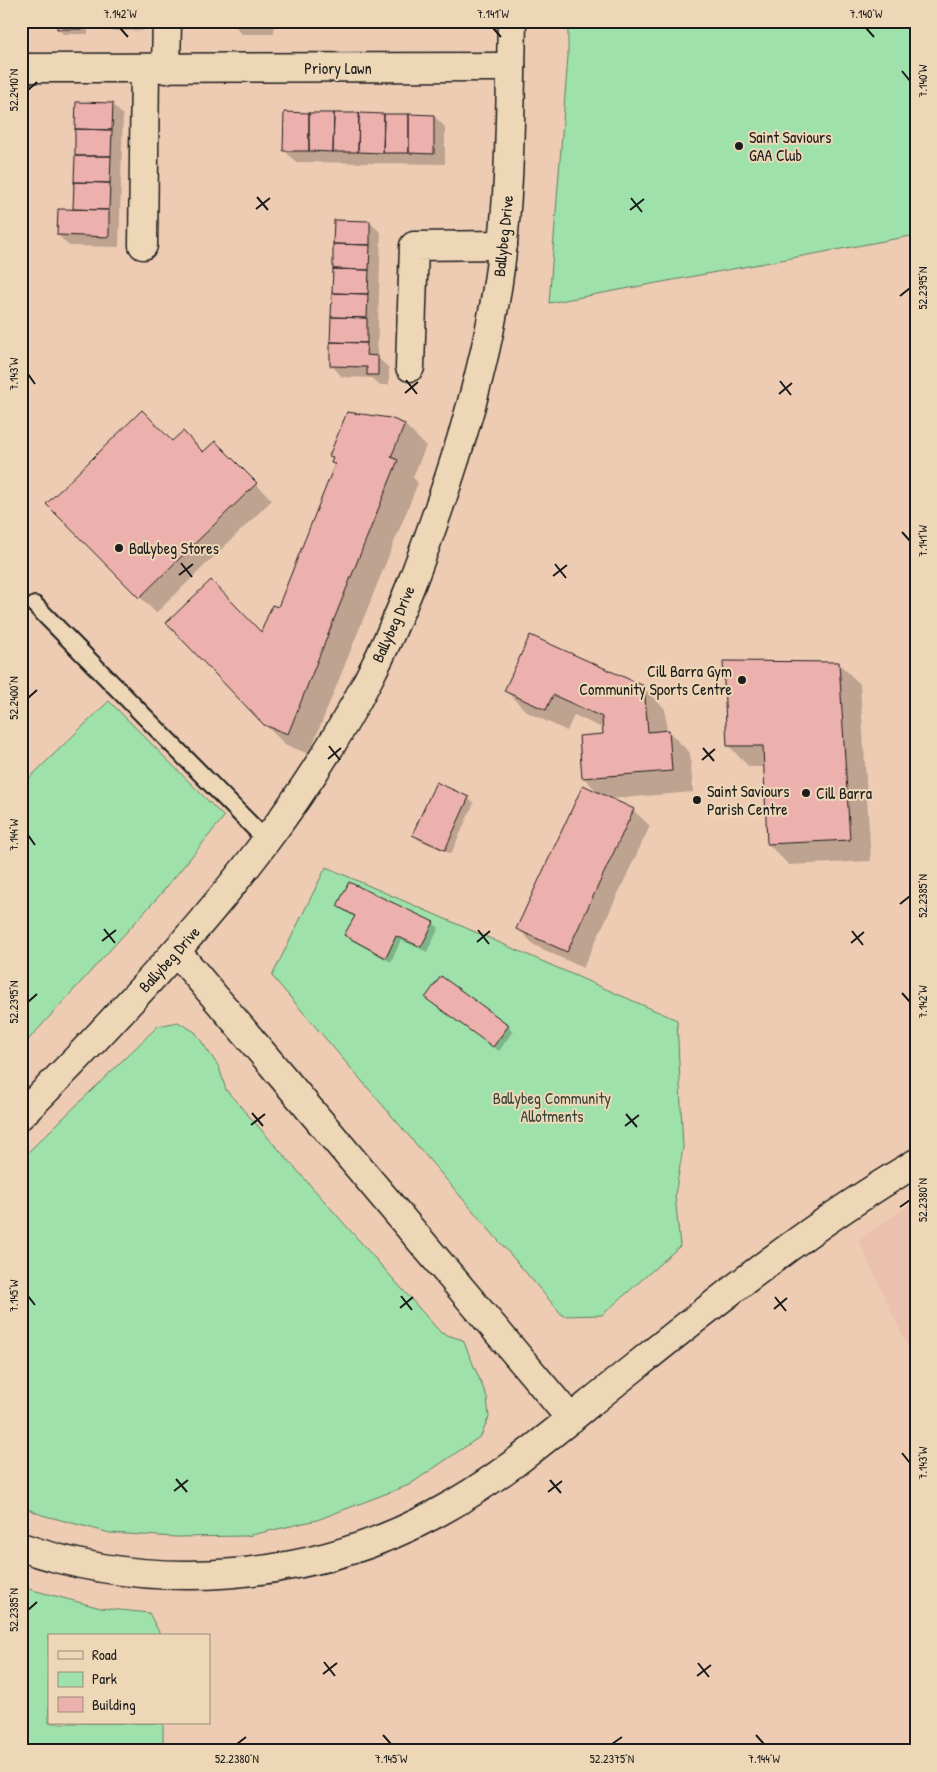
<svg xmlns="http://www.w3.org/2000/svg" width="937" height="1772" viewBox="0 0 937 1772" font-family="'Patrick Hand',sans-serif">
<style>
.built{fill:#eac1af}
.green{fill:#9fe1ab;stroke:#5e7e64}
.shadow{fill:#0003}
.building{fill:#edb1ad;stroke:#1c1c1c}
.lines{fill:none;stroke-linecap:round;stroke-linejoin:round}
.service-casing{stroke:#1c1c1c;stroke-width:20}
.minor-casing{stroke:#1c1c1c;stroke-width:31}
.tertiary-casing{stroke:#1c1c1c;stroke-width:31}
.service{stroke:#eed7b7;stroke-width:16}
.minor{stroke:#eed7b7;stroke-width:28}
.tertiary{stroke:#eed7b7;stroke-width:28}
.ticks{fill:none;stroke:#1c1c1c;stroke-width:2}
.poi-dot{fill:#1c1c1c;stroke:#eed7b7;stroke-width:2}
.labels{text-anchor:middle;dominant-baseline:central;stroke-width:4;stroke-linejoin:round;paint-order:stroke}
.street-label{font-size:16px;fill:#1c1c1c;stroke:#eed7b7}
.poi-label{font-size:16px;fill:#1c1c1c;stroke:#eed7b7;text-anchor:start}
.park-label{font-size:16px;fill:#364339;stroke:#eed7b7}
.neatline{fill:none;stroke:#1c1c1c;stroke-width:2}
.ticks-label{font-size:12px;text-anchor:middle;fill:#1c1c1c}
</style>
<rect width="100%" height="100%" fill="#eeccb4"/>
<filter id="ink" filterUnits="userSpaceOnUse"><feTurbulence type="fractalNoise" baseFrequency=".02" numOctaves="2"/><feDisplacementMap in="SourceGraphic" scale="10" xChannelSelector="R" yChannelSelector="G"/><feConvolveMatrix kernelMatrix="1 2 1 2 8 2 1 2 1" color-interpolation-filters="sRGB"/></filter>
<g filter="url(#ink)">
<path class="built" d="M916 1201V1365L858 1239Z"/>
<path class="green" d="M568 21H916V235L549 303 568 56Z
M109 701 224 817 160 895 21 1048V786Z
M326 867 677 1020 683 1148 675 1195 680 1246 602 1315 563 1316 272 976Z
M178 1022 195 1032 219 1067 226 1090 441 1333 463 1340 487 1397 489 1417 481 1436 409 1485 317 1520 247 1536 176 1537 110 1533 42 1515 21 1506V1159L158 1026Z
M21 1587 101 1608 149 1613 161 1636H49V1723H163V1751H21Z"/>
<path class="shadow" d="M58 21H84L88 25V34H63L58 28Z
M98 21H143V31H108Z
M231 21H274V34H242Z
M77 103 112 104 123 115 119 247 69 246 58 235 74 210Z
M434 116 445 127V164L296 162 285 151Z
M370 222 381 233 377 357 389 368V385H379L372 378 342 377 331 365Z
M405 425 426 446 413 477 418 483 309 754 286 745 264 724 262 634 278 608 335 465 332 462 334 459 330 456Z
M173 443 204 454 215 443 272 500 156 613 48 504Z
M838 663 860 684 871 861 789 865 768 844 765 767H749L728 745Z
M643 687 665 709 667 732 668 731 690 753 693 792 609 799 633 810 650 826 583 968 534 945 518 928 600 794 584 778 604 735V729L574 715 567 731 527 712 506 691Z
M468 798 474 803 451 854 419 840 414 835Z
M338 906 433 923 439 928 427 952 401 940 391 962 351 940 346 935 356 918 344 911Z
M426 998 508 1026 513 1031 499 1051Z"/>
<path class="building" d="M57 21H83V29H57Z
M230 21H263V23H230Z
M76 102 113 103 112 130 75 129Z
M284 112 309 113V151H283Z
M309 113H334L333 152 309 151Z
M334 113H359L358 152H333Z
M359 113 384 114 383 153 358 152Z
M384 114H409V153H383Z
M409 114 434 115V154L409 153Z
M75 129 112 130 111 156H75Z
M75 156H111L110 183 74 182Z
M74 182 110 183 109 210 73 209Z
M58 209 109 210V237L57 235Z
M334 220 370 221V245L333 244Z
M333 244 370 245 369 270 333 269Z
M333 269 369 270 368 294 332 293Z
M332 293 368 294 367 318 331 317Z
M331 317 367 318V343L330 342Z
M330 342 367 343 366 355 378 356V375H367V367L330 366Z
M142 410 172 441 183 431 203 452 215 441 257 483 139 598 46 504Z
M347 412 390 418 405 424 391 457 398 460 288 734 264 725 166 623 211 580 261 632 272 605 278 607 335 464 331 463 333 457 329 456Z
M530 635 644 686 648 732 669 730 672 771 582 778 579 736 603 734 602 717 553 695 546 710 504 691Z
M723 661 839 662 850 840 767 844 763 746H727Z
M436 782 469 797 445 850 412 835Z
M583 785 634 809 567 952 516 929Z
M349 882 434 922 421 947 396 936 386 958 344 935 355 916 337 906Z
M441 976 509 1025 493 1047 425 998Z"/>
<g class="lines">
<defs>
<path id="service" d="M35 605 267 841"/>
<path id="minor" d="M21 68 511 67
M166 69 167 21
M143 245 145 68
M410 367 414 246 503 245"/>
<path id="tertiary" d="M177 952 571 1419
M21 1115C57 1080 91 1044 125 1007 219 907 306 800 369 678 401 617 424 552 446 487 468 421 488 352 498 282 511 196 510 109 512 21
M21 1547C154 1594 311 1581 435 1514 503 1478 561 1426 621 1378 716 1302 811 1225 916 1163"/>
</defs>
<use href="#service" class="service-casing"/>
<use href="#minor" class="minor-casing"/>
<use href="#tertiary" class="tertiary-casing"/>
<use href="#service" class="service"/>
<use href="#minor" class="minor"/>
<use href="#tertiary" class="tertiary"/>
</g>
</g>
<path class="ticks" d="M120 28 128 37M493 28 501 37M866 28 874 37M902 71 910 81M28 90 37 82M257 197 268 210M631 198 642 212M256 209 270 198M630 210 644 199M900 296 910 288M28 374 35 384M406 380 417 394M780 381 791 395M405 393 418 382M779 394 792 383M902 532 910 541M181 563 192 577M555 564 566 578M179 575 193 564M553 576 567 565M28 698 37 690M329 746 340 760M703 748 714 761M328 759 341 748M702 760 715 749M28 835 35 845M900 904 910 896M104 929 115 943M478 930 489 944M852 931 863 945M102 941 116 930M477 942 490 931M851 943 864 932M902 993 910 1002M28 1002 37 994M252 1113 263 1126M626 1114 637 1127M251 1125 265 1114M625 1126 639 1115M900 1207 910 1200M28 1296 35 1305M401 1296 412 1310M775 1297 786 1311M400 1308 413 1297M774 1309 787 1298M902 1453 910 1463M176 1479 187 1492M550 1480 561 1493M174 1491 188 1480M548 1492 562 1481M28 1610 37 1602M324 1662 335 1676M698 1663 709 1677M323 1674 337 1663M697 1676 711 1665M383 1735 391 1744M756 1735 764 1744M237 1744 246 1737M612 1744 622 1737"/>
<g class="poi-dot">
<circle cx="739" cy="146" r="5"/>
<circle cx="119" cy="548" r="5"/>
<circle cx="742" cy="680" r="5"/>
<circle cx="806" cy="793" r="5"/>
<circle cx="697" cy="800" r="5"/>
</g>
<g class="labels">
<g class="street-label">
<text x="338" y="68">Priory Lawn</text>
<text transform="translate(503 236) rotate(-84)">Ballybeg Drive</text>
<text transform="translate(393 624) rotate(-66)">Ballybeg Drive</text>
<text transform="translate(169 959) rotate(-48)">Ballybeg Drive</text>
</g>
<g class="poi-label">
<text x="749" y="137">Saint Saviours<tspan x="749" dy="18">GAA Club</tspan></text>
<text x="129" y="548">Ballybeg Stores</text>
<text x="732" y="671" text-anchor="end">Cill Barra Gym<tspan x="732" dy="18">Community Sports Centre</tspan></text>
<text x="707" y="791">Saint Saviours<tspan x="707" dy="18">Parish Centre</tspan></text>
<text x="816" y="793">Cill Barra</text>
</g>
<g class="park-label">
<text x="552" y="1098">Ballybeg Community<tspan x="552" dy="18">Allotments</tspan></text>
</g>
</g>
<rect width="937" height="1772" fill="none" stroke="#eed7b7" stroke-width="55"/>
<rect x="48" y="1634" width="162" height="90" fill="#eed7b7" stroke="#9a8c79"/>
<rect x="58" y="1651" width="25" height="8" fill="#eed7b7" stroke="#9a8c79"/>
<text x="92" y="1660" font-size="15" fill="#1c1c1c">Road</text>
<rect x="58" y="1672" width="25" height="15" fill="#9fe1ab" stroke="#9a8c79"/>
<text x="92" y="1684" font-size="15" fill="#1c1c1c">Park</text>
<rect x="58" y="1697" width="25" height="15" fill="#edb1ad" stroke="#9a8c79"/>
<text x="92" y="1710" font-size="15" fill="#1c1c1c">Building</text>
<rect x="28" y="28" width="882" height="1716" class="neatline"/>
<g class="ticks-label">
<text x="120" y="18">7.142°W</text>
<text x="493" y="18">7.141°W</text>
<text x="866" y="18">7.140°W</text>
<text transform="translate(923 81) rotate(-90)" y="4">7.140°W</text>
<text transform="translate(14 90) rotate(-90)" y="4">52.2410°N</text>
<text transform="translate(923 288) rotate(-90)" y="4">52.2395°N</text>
<text transform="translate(14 374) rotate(-90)" y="4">7.143°W</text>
<text transform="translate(923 541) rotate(-90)" y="4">7.141°W</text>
<text transform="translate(14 698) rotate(-90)" y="4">52.2400°N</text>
<text transform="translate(14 835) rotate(-90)" y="4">7.144°W</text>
<text transform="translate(923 896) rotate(-90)" y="4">52.2385°N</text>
<text transform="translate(14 1002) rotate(-90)" y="4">52.2395°N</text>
<text transform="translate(923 1002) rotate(-90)" y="4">7.142°W</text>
<text transform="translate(923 1200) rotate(-90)" y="4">52.2380°N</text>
<text transform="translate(14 1296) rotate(-90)" y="4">7.145°W</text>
<text transform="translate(923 1463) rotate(-90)" y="4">7.143°W</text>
<text transform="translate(14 1610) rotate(-90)" y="4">52.2385°N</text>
<text x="237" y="1763">52.2380°N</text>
<text x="391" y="1763">7.145°W</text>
<text x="612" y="1763">52.2375°N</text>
<text x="764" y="1763">7.144°W</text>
</g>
</svg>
